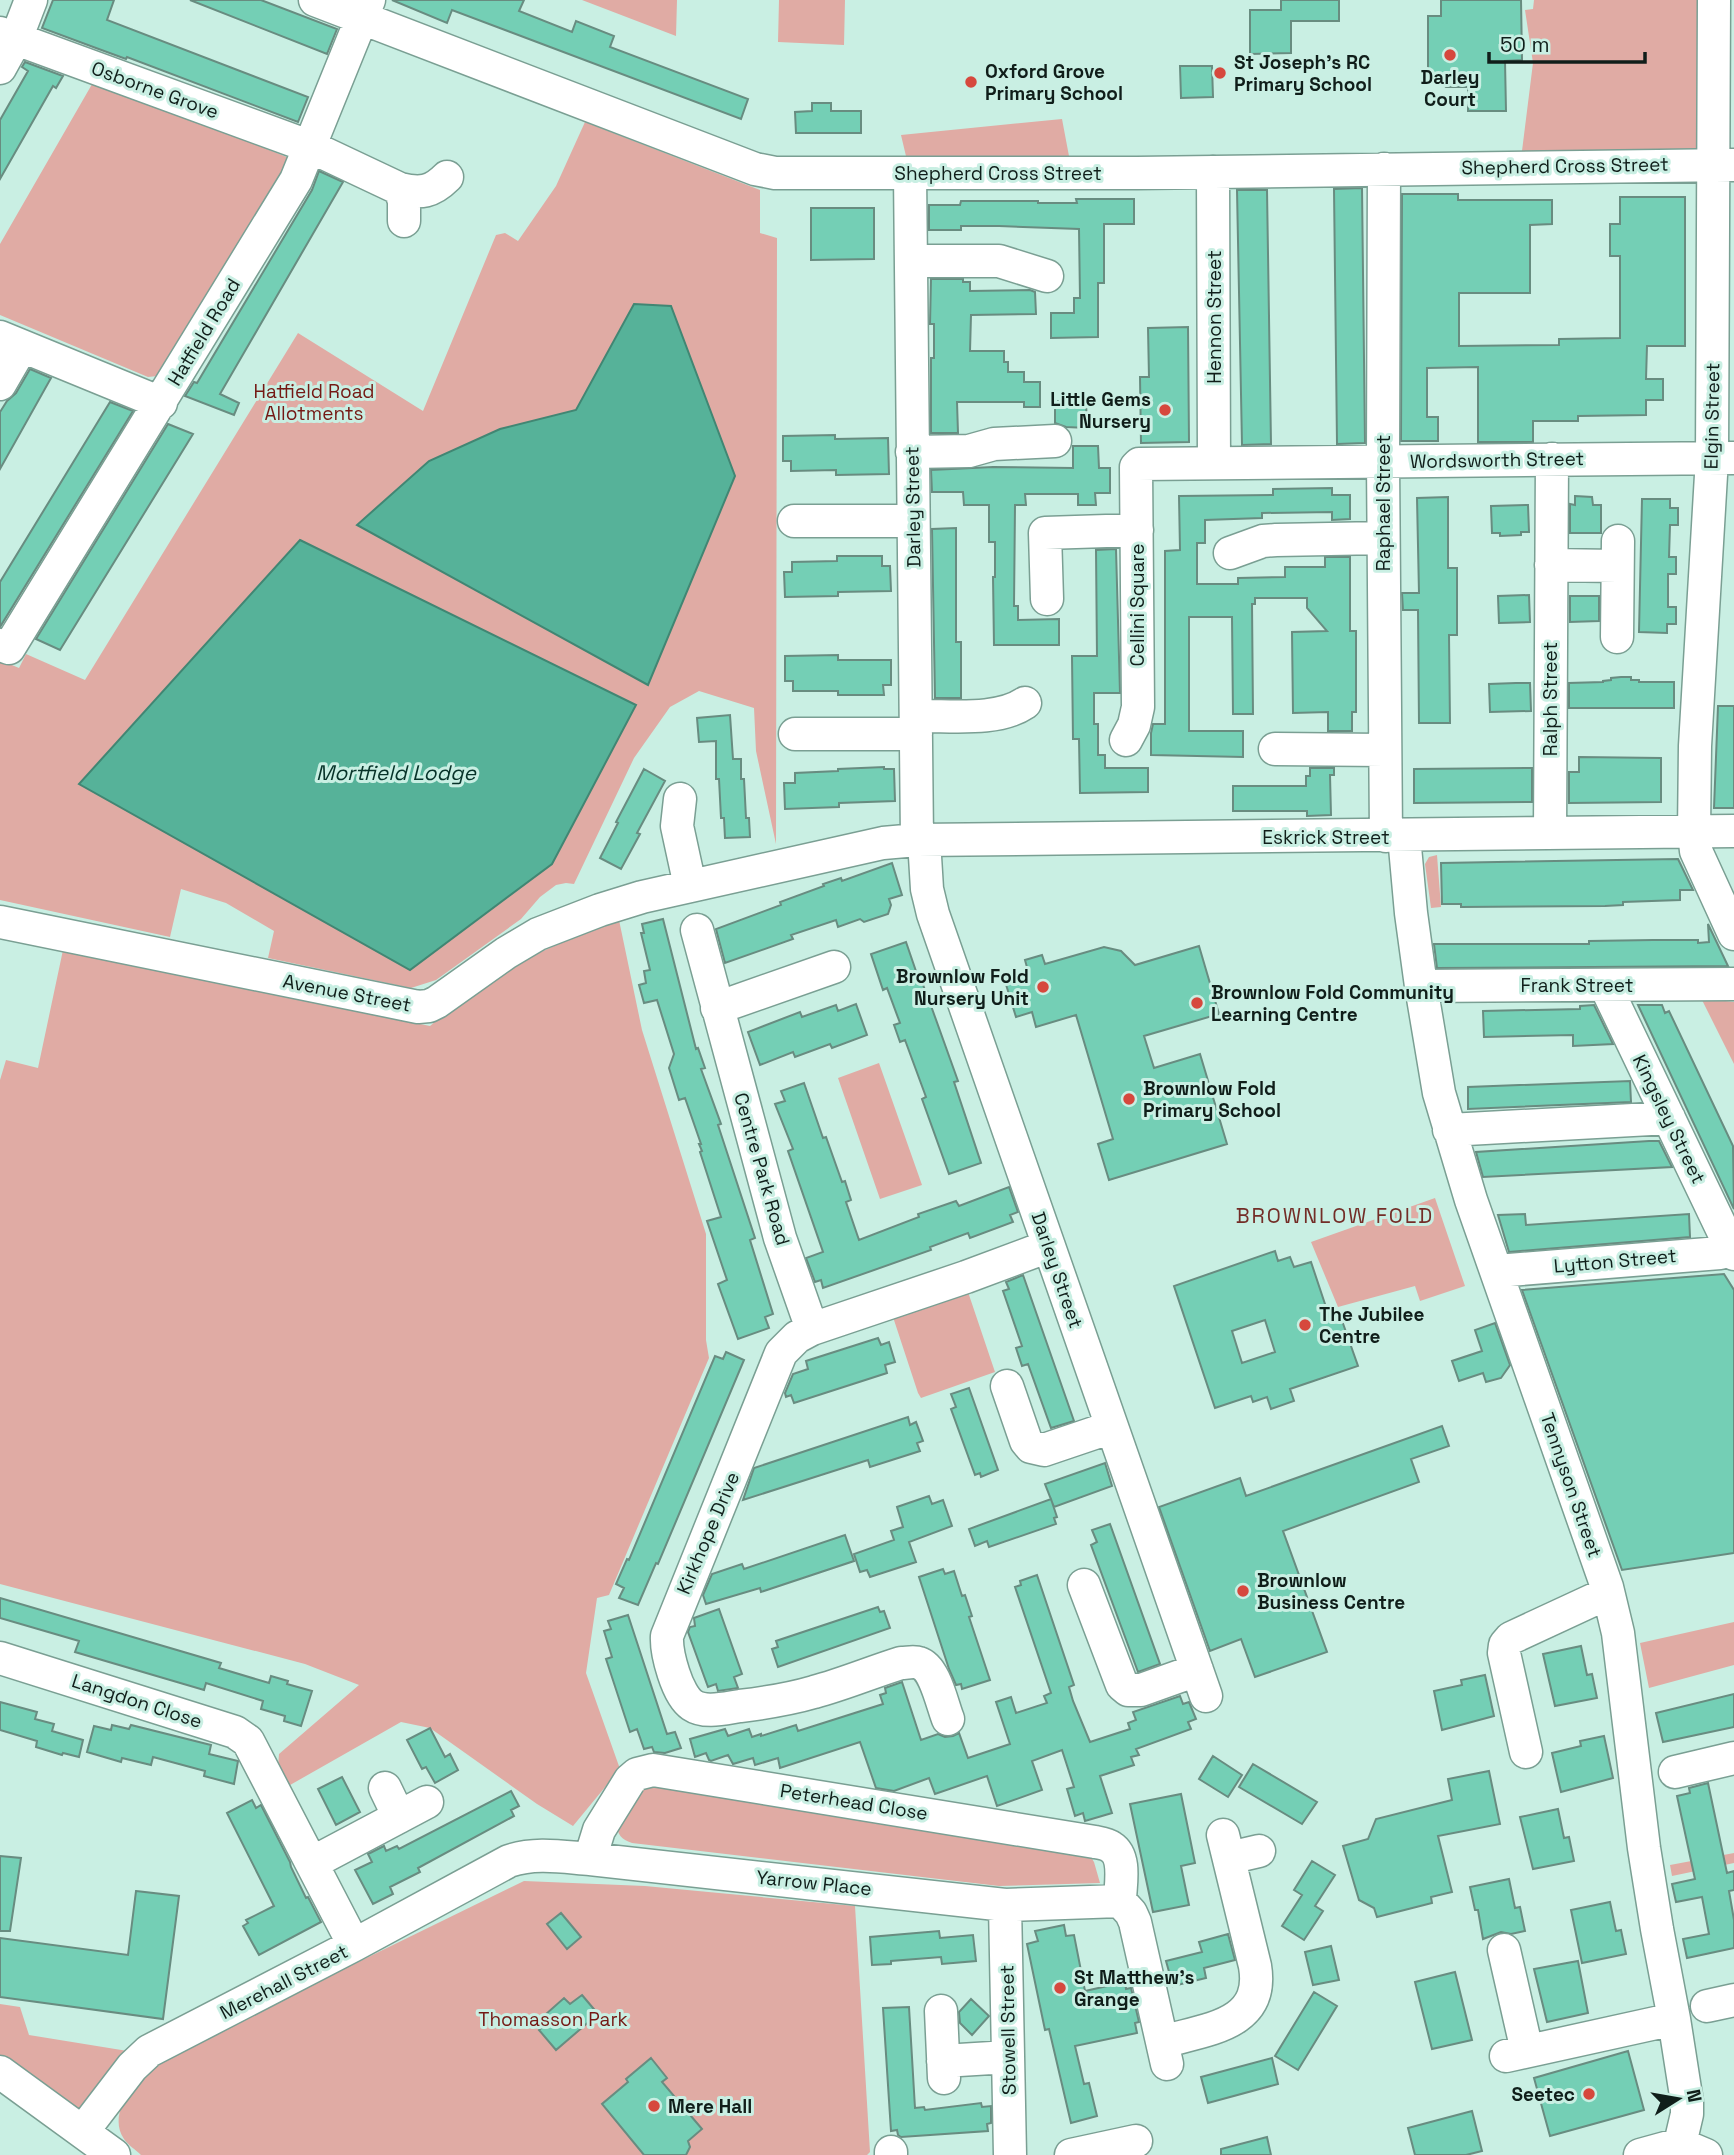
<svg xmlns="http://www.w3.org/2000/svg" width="1734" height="2155" viewBox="0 0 1734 2155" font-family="'Space Grotesk',sans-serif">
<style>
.green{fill:#e0aba4;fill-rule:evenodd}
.water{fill:#56b299;stroke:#418673;stroke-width:2}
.building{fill:#74cfb5;stroke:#688c80;stroke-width:2;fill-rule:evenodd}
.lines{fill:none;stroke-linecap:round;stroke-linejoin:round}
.minor-casing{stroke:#7a9f93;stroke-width:35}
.minor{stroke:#fff;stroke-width:32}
.poi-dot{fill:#d6483d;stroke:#c9efe3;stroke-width:2.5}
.labels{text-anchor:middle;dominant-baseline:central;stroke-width:6;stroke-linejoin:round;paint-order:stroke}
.poi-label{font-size:19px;font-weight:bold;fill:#101e1a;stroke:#c9efe3;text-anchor:start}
.street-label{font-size:19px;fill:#101e1a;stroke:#c9efe3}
.park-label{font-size:19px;fill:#741914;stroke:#c9efe3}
.water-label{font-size:21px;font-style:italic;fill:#073329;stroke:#c9efe3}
.neighbourhood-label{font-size:21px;letter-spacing:2px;fill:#732d27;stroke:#c9efe3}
</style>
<rect width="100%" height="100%" fill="#c9efe3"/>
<path class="green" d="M582 0H677L676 36Z
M779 0H845L844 45 778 42Z
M1534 0H1708L1713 164 1520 167 1533 63 1525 10 1533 9Z
M95 79 294 160 158 376 148 377 0 315V244Z
M1062 119 1072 172 910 173 901 135Z
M585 122 760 190V233L777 238 776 844 756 751 754 708 699 691 670 707 634 758 574 884 566 883 556 885 540 897 521 919 436 980 411 988 268 958 274 931 226 903 181 889 170 937 0 900V660L19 668 26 654 85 680 298 333 423 411 496 235 505 233 518 241 556 186ZM576 410 429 461 500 429Z
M1437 855 1441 907 1431 908 1425 864 1429 857Z
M619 920 642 1030 706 1234V1340L709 1358 609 1595 597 1598 586 1673 620 1769 573 1826 537 1804 430 1728 401 1722 276 1793 279 1754 359 1685 305 1664 0 1584V1080L6 1060 38 1068 63 950 430 1026 491 974 579 935Z
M1701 998 1734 1002V1064Z
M879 1063 922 1185 880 1199 838 1078Z
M1435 1198 1465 1286 1420 1301 1415 1286 1338 1307 1311 1242Z
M967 1289 995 1372 921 1398 918 1393 893 1317Z
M1734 1622V1665L1649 1688 1640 1643Z
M646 1783 1088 1853 1094 1862 1100 1883 999 1886 632 1843C621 1839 618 1835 616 1824Z
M1734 1853V1863L1672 1876 1670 1865Z
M524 1881 645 1886 855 1906 870 2152 867 2155H141C136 2150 128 2145 124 2139 106 2112 137 2079 158 2064L303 1989Z
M0 2004 20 2007 29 2035 146 2054 83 2131 0 2074Z"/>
<path class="water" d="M634 304 671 306 735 476 648 685 357 525 429 461 500 429 576 410Z
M300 540 636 705 552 864 410 970 79 784Z"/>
<path class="building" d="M53 0H114L107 20 308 97 298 122 127 57 126 59 96 48 42 28Z
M190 0H261L337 29 327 54Z
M392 0H524L519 11 572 32 576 21 614 36 610 47 748 99 741 119 452 10 447 23Z
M1281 0H1339V21H1291V53L1250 54V10H1281Z
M1441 0H1521L1522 60 1505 61 1506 111H1468V87H1446L1428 71V16H1441Z
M25 62 63 76 56 88 53 86 0 179V120L28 71 22 67Z
M1180 66H1212L1213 97 1181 98Z
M812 103H831V111H861V133H796L795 112 812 111Z
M319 171 343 182 220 394 239 403 234 415 185 396 194 382 197 383 312 190Z
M1362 188 1365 443 1337 444 1334 189Z
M1237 190H1267L1271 444 1242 445Z
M1402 194H1458V200H1552V224L1530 225V293H1459V346L1559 345V339L1620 338V256H1610V224H1620V197H1685V346H1647L1646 379H1663V400H1646V415L1578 416V421H1533V442H1478V367L1427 368V417H1438V441H1401Z
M1076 199H1134V224H1104V283H1098V337L1051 338V313H1074V298H1080L1079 229 999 226H961V230H929V205H960L961 201H1038V203H1077Z
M811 208H874V259L811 260Z
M931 279H963V282H970V291L1030 290 1035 292 1036 314 971 315 970 351H1004V362H1008V372H1024V382H1040V407H1024V402H957L958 433H931V358H934V324H930Z
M1188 327 1189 442 1141 443 1140 377H1149L1148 328Z
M30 369 51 378 0 469V412L7 401 16 393Z
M1055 401H1086L1087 428 1066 427 1055 423Z
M110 402 133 411 0 627V582Z
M168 424 193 434 60 650 36 639Z
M835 435V439L888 438 889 474 836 475V470L791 471V461H783V436Z
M1073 446H1098L1099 468H1110V493H1095L1096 505H1078V494H1025L1026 505H1015L1014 606H1018V620L1059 619V645H994L993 577H995V542H989V505H964L963 492H932L931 470 993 467 1073 468Z
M1332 488V495H1350V519L1332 520V512L1262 513V518L1205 520V543H1197V584H1238V578L1285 577V567H1325V557H1350V631H1356V712H1352V731H1328V712L1293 713 1292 632 1327 631 1307 608V598H1255V604H1252L1253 714H1233L1232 617H1189V731H1243V757L1151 755V733L1153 724H1165V551L1180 550 1179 496 1273 495V489Z
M1575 496 1592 497 1593 505H1601V533H1570V504L1575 505Z
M1448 497V568H1457V635H1449L1450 723H1419L1418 610H1403L1402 593H1419L1417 498Z
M1642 499H1670V508H1678V525H1670L1669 557H1676V574H1668V607H1676V624H1667V633L1639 632Z
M1528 505 1529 532H1521V535L1500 536V533H1492L1491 506Z
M956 528V642H961V698H935L932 529Z
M1116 549 1120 693H1094V724H1098V755H1105V768H1148V792L1080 793 1079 739H1073L1072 656H1097L1096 550Z
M837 556H882V566H890L891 591 838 592V596L785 597 784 572H792V562L837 561Z
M1529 595 1530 622 1499 623 1498 596Z
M1570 596H1599V621L1570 622Z
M838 655V660H891V685H883L884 695H838V691H793V681H785V656Z
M1621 677H1631V680H1639V682H1674V708H1569V683L1603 682V681L1611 680V678Z
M1516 683H1530L1531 711 1490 712 1489 684Z
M1718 706H1734V808H1714Z
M730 715 733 759H741V779H744L746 818H749L750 837 725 838 724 818H721L719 779H716V741L699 742 697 718Z
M1579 757 1661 758V802L1569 803V772H1579Z
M884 767V769H894L895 801 839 803V807L785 809 784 783H795V773L838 771V769Z
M1310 768H1334V775H1330L1331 815 1307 816V811H1233V786H1306V776H1310Z
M1532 768V802L1414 803V769Z
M644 769 665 781 637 833 640 834 621 869 600 858 618 823 616 822Z
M1678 859 1693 890H1680V900L1623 902V905L1605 906 1461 907V904H1442L1441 863Z
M892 863 902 895 889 899 891 905 888 914 864 922 860 919 838 927 836 920 791 935 793 939 725 963 716 929 781 905 780 902 824 886 823 884 841 878 842 881Z
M663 919 696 1049 698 1048 705 1068 701 1069 721 1124 718 1125 755 1238 750 1240 773 1314 765 1317 769 1328 738 1339 718 1284 727 1280 707 1221 721 1217 700 1152 702 1151 699 1144H701L685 1098 679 1100 669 1068 674 1054 657 1000 644 1003 639 985 646 983 644 971 650 970 641 933H644L642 924Z
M1708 924 1728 966 1437 968 1434 944H1589V941L1653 940H1698V943L1709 942Z
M906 942 918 977H920L930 1003 958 1081 954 1082 981 1163 949 1174 922 1099 926 1097 905 1040 900 1042 894 1025 900 1023 887 988 883 990 871 954Z
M1199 946 1219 1014 1144 1036 1154 1068 1200 1054 1227 1144 1109 1180 1098 1144 1113 1139 1076 1015 1036 1027 1032 1012 1016 1017 1004 978 1028 971 1025 960 1042 955 1045 964 1104 947 1121 951 1135 965Z
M856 1004 867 1035 832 1048 830 1044 795 1057 793 1052 760 1065 748 1032 800 1012 802 1017 836 1005 838 1011Z
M1594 1005 1613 1044 1573 1046V1035L1484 1037 1483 1011 1580 1009V1006Z
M1638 1005H1662L1665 1013 1669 1011 1733 1146 1734 1209Z
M1630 1081 1631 1102 1468 1109V1087Z
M804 1083 823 1138 826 1137 842 1182 845 1181 851 1200 846 1202 859 1240 919 1217 918 1214 956 1201 959 1206 1009 1187 1018 1212 1010 1215 1013 1222 970 1238 968 1233 930 1247 931 1250 823 1288 821 1280 815 1282 806 1258 823 1252 788 1151 793 1149 775 1104 785 1101 781 1091Z
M1649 1141H1659L1672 1167 1483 1177 1476 1152Z
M1525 1214 1526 1225 1689 1214 1690 1237 1509 1252 1498 1215Z
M1275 1251 1278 1261 1290 1257 1294 1267 1311 1262 1330 1319 1340 1315 1358 1366 1290 1389 1294 1401 1271 1409 1267 1397 1253 1402 1251 1396 1215 1408 1174 1286ZM1265 1320 1275 1352 1242 1363 1232 1331Z
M1724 1274 1734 1290V1553L1622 1570 1522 1290Z
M1023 1275 1074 1421 1051 1428 1028 1364 1022 1366 1016 1348 1022 1346 1003 1291 1009 1289 1006 1282Z
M1495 1323 1510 1365 1501 1378 1486 1382 1483 1373 1459 1381 1452 1361 1482 1351 1475 1330Z
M878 1338 881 1345 889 1342 895 1362 885 1365 887 1373 794 1403 791 1395 786 1397 785 1393 793 1374 808 1369 806 1361Z
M726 1352 744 1360 658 1564 656 1563 638 1605 619 1598 624 1588 616 1584 627 1559 629 1560 715 1356 723 1359Z
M969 1388 998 1470 981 1477 980 1473 975 1475 951 1409 956 1407 951 1394Z
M908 1417 910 1425 916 1422 923 1441 917 1443 920 1451 870 1467 868 1460 743 1500 754 1468Z
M1442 1426 1449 1446 1411 1459 1419 1482 1283 1531 1327 1652 1255 1677 1241 1639 1210 1651 1159 1507 1240 1478 1246 1496Z
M1105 1463 1112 1486 1054 1507 1045 1484Z
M929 1496 932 1504 943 1500 952 1526 909 1542 916 1562 870 1577 867 1570 860 1572 854 1554 894 1540 891 1531 903 1527 897 1507Z
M1051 1499 1057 1517 1054 1518 1056 1524 989 1547 987 1541 975 1546 969 1529Z
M1110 1524 1160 1664 1138 1672 1091 1545 1097 1542 1092 1530Z
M845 1535 854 1561 761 1592 760 1588 706 1604 703 1595 712 1574 742 1564 744 1569Z
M943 1569 945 1574 954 1571 962 1596 965 1595 972 1616 969 1617 990 1680 962 1689 961 1684 956 1685 949 1669 919 1577Z
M1037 1575 1074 1685 1069 1687 1073 1701 1090 1742 1130 1729 1128 1723 1136 1720 1133 1712 1180 1696 1183 1704 1189 1702 1196 1719 1188 1722 1191 1729 1136 1749 1139 1755 1131 1757 1134 1765 1100 1776 1112 1813 1085 1821 1083 1813 1075 1816 1067 1789 1074 1787 1062 1750 1032 1761 1042 1790 997 1806 987 1776 935 1794 929 1778 894 1791 876 1788 860 1742 780 1768 778 1758 755 1765 753 1758 733 1764 728 1755 711 1761 709 1760 706 1753 695 1757 690 1739 725 1729 728 1736 749 1729 752 1737 761 1734V1736L796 1725 798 1731 883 1704 880 1695 886 1693 885 1688 902 1682 921 1740 938 1734 945 1737 953 1736 959 1733 968 1758 1010 1744 996 1702 1011 1697 1016 1713 1047 1703 1044 1696 1051 1693 1015 1587 1021 1585 1020 1581Z
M0 1598 221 1663 219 1668 269 1683 271 1676 288 1681 287 1684 312 1691 301 1726 284 1721 285 1716 261 1709 263 1701 206 1683 204 1690 75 1652 79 1641 0 1618Z
M878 1607 880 1612 884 1611 890 1628 778 1667 772 1649 778 1647 776 1641Z
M719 1609 742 1674 734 1677 738 1688 718 1691 716 1684 708 1687 688 1632 690 1627 695 1626 694 1618Z
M628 1615 667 1734 675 1732 681 1748 665 1753 654 1752 652 1747 644 1749 637 1729 630 1732 606 1659 612 1657 604 1631 611 1629 608 1621Z
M1581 1646 1587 1675 1592 1674 1597 1698 1555 1706 1543 1654Z
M1485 1675 1494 1716 1442 1730 1434 1691 1462 1685 1461 1680Z
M1734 1694V1727L1663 1742 1656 1713Z
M0 1702 37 1712 35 1719 54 1724 52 1731 83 1740 79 1757 63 1753 62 1755 36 1747 37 1741 0 1730Z
M112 1725 129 1729 131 1725 211 1745 209 1754 238 1761 234 1784 204 1776 205 1771 153 1757 151 1765 122 1758 121 1762 87 1752 94 1726 111 1730Z
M430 1728 445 1757 450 1754 458 1770 435 1783 426 1767 422 1769 407 1740Z
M1604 1736 1613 1778 1561 1792 1552 1753 1581 1746 1580 1741Z
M1213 1756 1242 1775 1228 1797 1199 1779Z
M1253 1764 1317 1802 1302 1824 1239 1787Z
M1489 1771 1500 1824 1438 1836 1452 1892 1431 1897 1432 1903 1377 1917 1374 1908 1359 1900 1343 1846 1368 1839 1376 1819 1452 1800 1448 1779Z
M342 1777 360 1812 336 1825 318 1789Z
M1708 1783 1727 1873 1734 1871V1890L1729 1891 1734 1920V1948L1687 1958 1683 1939 1709 1934 1702 1897 1676 1902 1672 1884 1695 1879 1677 1796 1690 1793 1689 1788Z
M511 1791 519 1806 511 1810 514 1816 418 1868 420 1872 390 1887 393 1894 373 1904 355 1870 372 1862 368 1854 384 1846 386 1851 397 1846 399 1849Z
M1181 1794 1195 1863 1181 1866 1189 1905 1153 1912 1130 1804Z
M252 1800 256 1808 261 1805 290 1862 291 1867 306 1898 308 1897 321 1922 259 1955 243 1926 248 1923 246 1920 274 1906 227 1813Z
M1558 1809 1564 1838 1569 1837 1574 1861 1533 1869 1520 1817Z
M0 1856 21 1858 10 1931H0Z
M1312 1861 1335 1875 1315 1906 1323 1911 1304 1940 1282 1926 1302 1895 1294 1890Z
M1509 1879 1515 1908 1520 1907 1525 1931 1511 1934 1501 1932 1483 1939 1478 1910H1475L1470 1887Z
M136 1891 179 1896 163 2019 0 1997V1938L128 1955Z
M1610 1902 1616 1931 1621 1930 1626 1954 1582 1963 1571 1910Z
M561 1913 581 1937 567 1949 547 1924Z
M1064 1925 1066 1936 1074 1935 1085 1991 1125 1982 1126 1989 1131 1988 1139 2022 1135 2023 1137 2033 1075 2046 1084 2084 1089 2083 1097 2116 1071 2123 1049 2029 1045 2030 1027 1944 1038 1941 1035 1931Z
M939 1931 940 1938 973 1935 976 1961 942 1964 941 1957 891 1961V1964L872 1965 870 1937Z
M1228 1934 1235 1960 1204 1968 1206 1978 1173 1986 1166 1961 1202 1952 1199 1942Z
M1331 1946 1339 1980 1313 1985 1305 1952Z
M1578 1961 1588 2013 1547 2022 1534 1969Z
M1455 1972 1472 2040 1432 2049 1415 1982Z
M1314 1992 1337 2006 1298 2070 1275 2056Z
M582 1995 598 2014 556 2050 539 2030 551 2020 546 2014 564 1998 570 2004Z
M971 1999 989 2016 972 2035 960 2023 959 2012Z
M909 2007 915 2108 924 2107 925 2110 981 2103 982 2107 991 2106V2123L987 2124 988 2131 901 2137 898 2135 897 2130 891 2131 883 2008Z
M1628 2051 1644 2110 1550 2136 1534 2078Z
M651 2058 667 2078 662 2082 702 2129 688 2141 690 2147 686 2155H644L602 2104 628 2082 626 2079Z
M1272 2058 1278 2084 1208 2103 1201 2077Z
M1472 2111 1482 2151 1466 2155H1415L1408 2128Z
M1267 2137 1271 2155H1221V2149Z"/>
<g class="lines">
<defs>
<path id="minor" d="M315 0 755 169 775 173H1137L1734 165
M1714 0 1712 458 1695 746 1694 832 1696 851 1734 934
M0 33 311 147 400 189C421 194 432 192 447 177
M0 68 16 39 31 0
M1384 169 1383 461 1386 836
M1213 172 1214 463
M910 173 917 840
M400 189 404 201V221
M911 261H999L1047 276
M0 337 161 403
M0 384 22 346
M912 452 969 451 994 444 1055 441
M794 521H913
M1230 553 1263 541 1276 540 1383 538
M1551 565 1617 566
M1047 599 1045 533 1137 530
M1617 637 1618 541
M0 645 9 648 296 180 369 0
M916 716C949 715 997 722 1025 703
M795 734H916
M1126 740 1134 725 1138 707 1136 467 1139 464 1734 458
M1275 749 1384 750
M680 799 677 826 690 886
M1550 833 1552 459
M1404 836 1411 913 1421 986 1439 1093 1471 1200 1607 1587 1618 1633 1644 1848 1657 1929 1674 2019 1687 2102V2114L1680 2144
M924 840 927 889 933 914 1206 1696
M0 922 418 1007 429 1006 437 1002 506 953 538 934 600 910 642 897 883 843 917 840 1734 831
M697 930 780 1238 812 1329
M1605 985 1734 1254
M1421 986 1734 984
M717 1008 834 967
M1449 1130 1669 1118
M1497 1271 1720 1253 1732 1250
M1007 1386 1026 1441 1031 1447 1044 1450 1112 1427
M1084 1585 1122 1685 1128 1690H1141L1197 1670
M0 1658 235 1732 248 1741 354 1945
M948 1719C942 1704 935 1668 919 1663 914 1661 907 1663 901 1663 872 1672 844 1684 814 1692 790 1699 765 1703 740 1706 726 1708 705 1714 692 1705 677 1695 666 1653 667 1636L781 1353 797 1337 812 1329 966 1277 1049 1246
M1526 1752 1504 1653 1505 1645 1511 1638 1608 1593
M1675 1772 1734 1758
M385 1788 399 1817
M1229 1858 1259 1851
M590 1859 599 1830 630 1780 637 1774 653 1770 1095 1842C1100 1843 1107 1844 1111 1847 1127 1857 1120 1886 1120 1901
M312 1863 427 1802
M1120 1901 1131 1913 1135 1922 1167 2064
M1005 1905 1010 2155
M1504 1950 1527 2051
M1707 2006 1734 2000
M941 2011 944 2078
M1162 2042C1206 2029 1265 2026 1255 1966L1223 1835
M1506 2056 1674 2019
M943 2061 1008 2057
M0 2072 114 2155
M83 2131 132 2067 149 2051 354 1945 509 1861C535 1852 563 1857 590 1859L1005 1905 1120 1901
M891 2155V2152
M1071 2155 1136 2141
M1640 2155 1680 2144 1706 2155"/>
</defs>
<use href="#minor" class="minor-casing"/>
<use href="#minor" class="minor"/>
</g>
<g class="poi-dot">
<circle cx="1450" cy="55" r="7"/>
<circle cx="1220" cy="73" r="7"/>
<circle cx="971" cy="82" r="7"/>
<circle cx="1165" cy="410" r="7"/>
<circle cx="1043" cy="987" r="7"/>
<circle cx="1197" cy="1003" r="7"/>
<circle cx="1129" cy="1099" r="7"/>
<circle cx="1305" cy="1325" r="7"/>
<circle cx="1243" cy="1591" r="7"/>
<circle cx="1060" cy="1988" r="7"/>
<circle cx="1589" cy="2094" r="7"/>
<circle cx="654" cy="2106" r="7"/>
</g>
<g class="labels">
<g class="poi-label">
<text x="1234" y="62">St Joseph's RC<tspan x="1234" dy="22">Primary School</tspan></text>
<text x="985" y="71">Oxford Grove<tspan x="985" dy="22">Primary School</tspan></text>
<text x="1450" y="77" text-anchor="middle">Darley<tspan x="1450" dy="22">Court</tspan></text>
<text x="1151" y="399" text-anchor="end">Little Gems<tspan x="1151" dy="22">Nursery</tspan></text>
<text x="1029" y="976" text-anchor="end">Brownlow Fold<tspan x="1029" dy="22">Nursery Unit</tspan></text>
<text x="1211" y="992">Brownlow Fold Community<tspan x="1211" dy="22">Learning Centre</tspan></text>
<text x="1143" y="1088">Brownlow Fold<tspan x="1143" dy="22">Primary School</tspan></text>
<text x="1319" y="1314">The Jubilee<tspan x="1319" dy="22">Centre</tspan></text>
<text x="1257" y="1580">Brownlow<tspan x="1257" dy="22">Business Centre</tspan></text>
<text x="1074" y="1977">St Matthew's<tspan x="1074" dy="22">Grange</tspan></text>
<text x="1575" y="2094" text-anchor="end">Seetec</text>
<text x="668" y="2106">Mere Hall</text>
</g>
<g class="street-label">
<text transform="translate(155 90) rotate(20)">Osborne Grove</text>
<text transform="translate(1565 166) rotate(-1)">Shepherd Cross Street</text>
<text x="998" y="173">Shepherd Cross Street</text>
<text transform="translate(1214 317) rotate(-90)">Hennon Street</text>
<text transform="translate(204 332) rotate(-59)">Hatfield Road</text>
<text transform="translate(1712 416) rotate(-89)">Elgin Street</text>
<text transform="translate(1497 460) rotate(-1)">Wordsworth Street</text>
<text transform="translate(1383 503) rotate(-90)">Raphael Street</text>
<text transform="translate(913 507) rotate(-91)">Darley Street</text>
<text transform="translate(1137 605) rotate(-90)">Cellini Square</text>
<text transform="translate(1550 699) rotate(-90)">Ralph Street</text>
<text x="1326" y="837">Eskrick Street</text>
<text x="1577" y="985">Frank Street</text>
<text transform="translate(347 993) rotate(11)">Avenue Street</text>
<text transform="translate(1669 1119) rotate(64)">Kingsley Street</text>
<text transform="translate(762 1169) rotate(74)">Centre Park Road</text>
<text transform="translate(1615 1261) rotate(-5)">Lytton Street</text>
<text transform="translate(1057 1270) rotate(71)">Darley Street</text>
<text transform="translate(1571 1485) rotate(71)">Tennyson Street</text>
<text transform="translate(708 1533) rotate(-67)">Kirkhope Drive</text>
<text transform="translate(137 1701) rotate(18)">Langdon Close</text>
<text transform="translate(854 1802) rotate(9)">Peterhead Close</text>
<text transform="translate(814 1883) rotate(6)">Yarrow Place</text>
<text transform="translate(284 1982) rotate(-27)">Merehall Street</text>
<text transform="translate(1008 2030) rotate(-91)">Stowell Street</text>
</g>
<g class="park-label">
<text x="314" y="391">Hatfield Road<tspan x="314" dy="22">Allotments</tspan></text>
<text x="553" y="2019">Thomasson Park</text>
</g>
<g class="water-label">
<text x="396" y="772">Mortfield Lodge</text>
</g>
<g class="neighbourhood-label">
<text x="1335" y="1215">BROWNLOW FOLD</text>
</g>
</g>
<g transform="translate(1678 2099) rotate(79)" stroke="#c9efe3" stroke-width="5" paint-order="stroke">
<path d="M0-5L12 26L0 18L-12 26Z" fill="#101e1a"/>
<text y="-10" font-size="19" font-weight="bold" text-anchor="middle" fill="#101e1a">N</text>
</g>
<path d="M1489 52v10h156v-10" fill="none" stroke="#101e1a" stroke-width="3.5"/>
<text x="1500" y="52" font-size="21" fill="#101e1a" stroke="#c9efe3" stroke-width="5" paint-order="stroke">50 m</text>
</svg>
